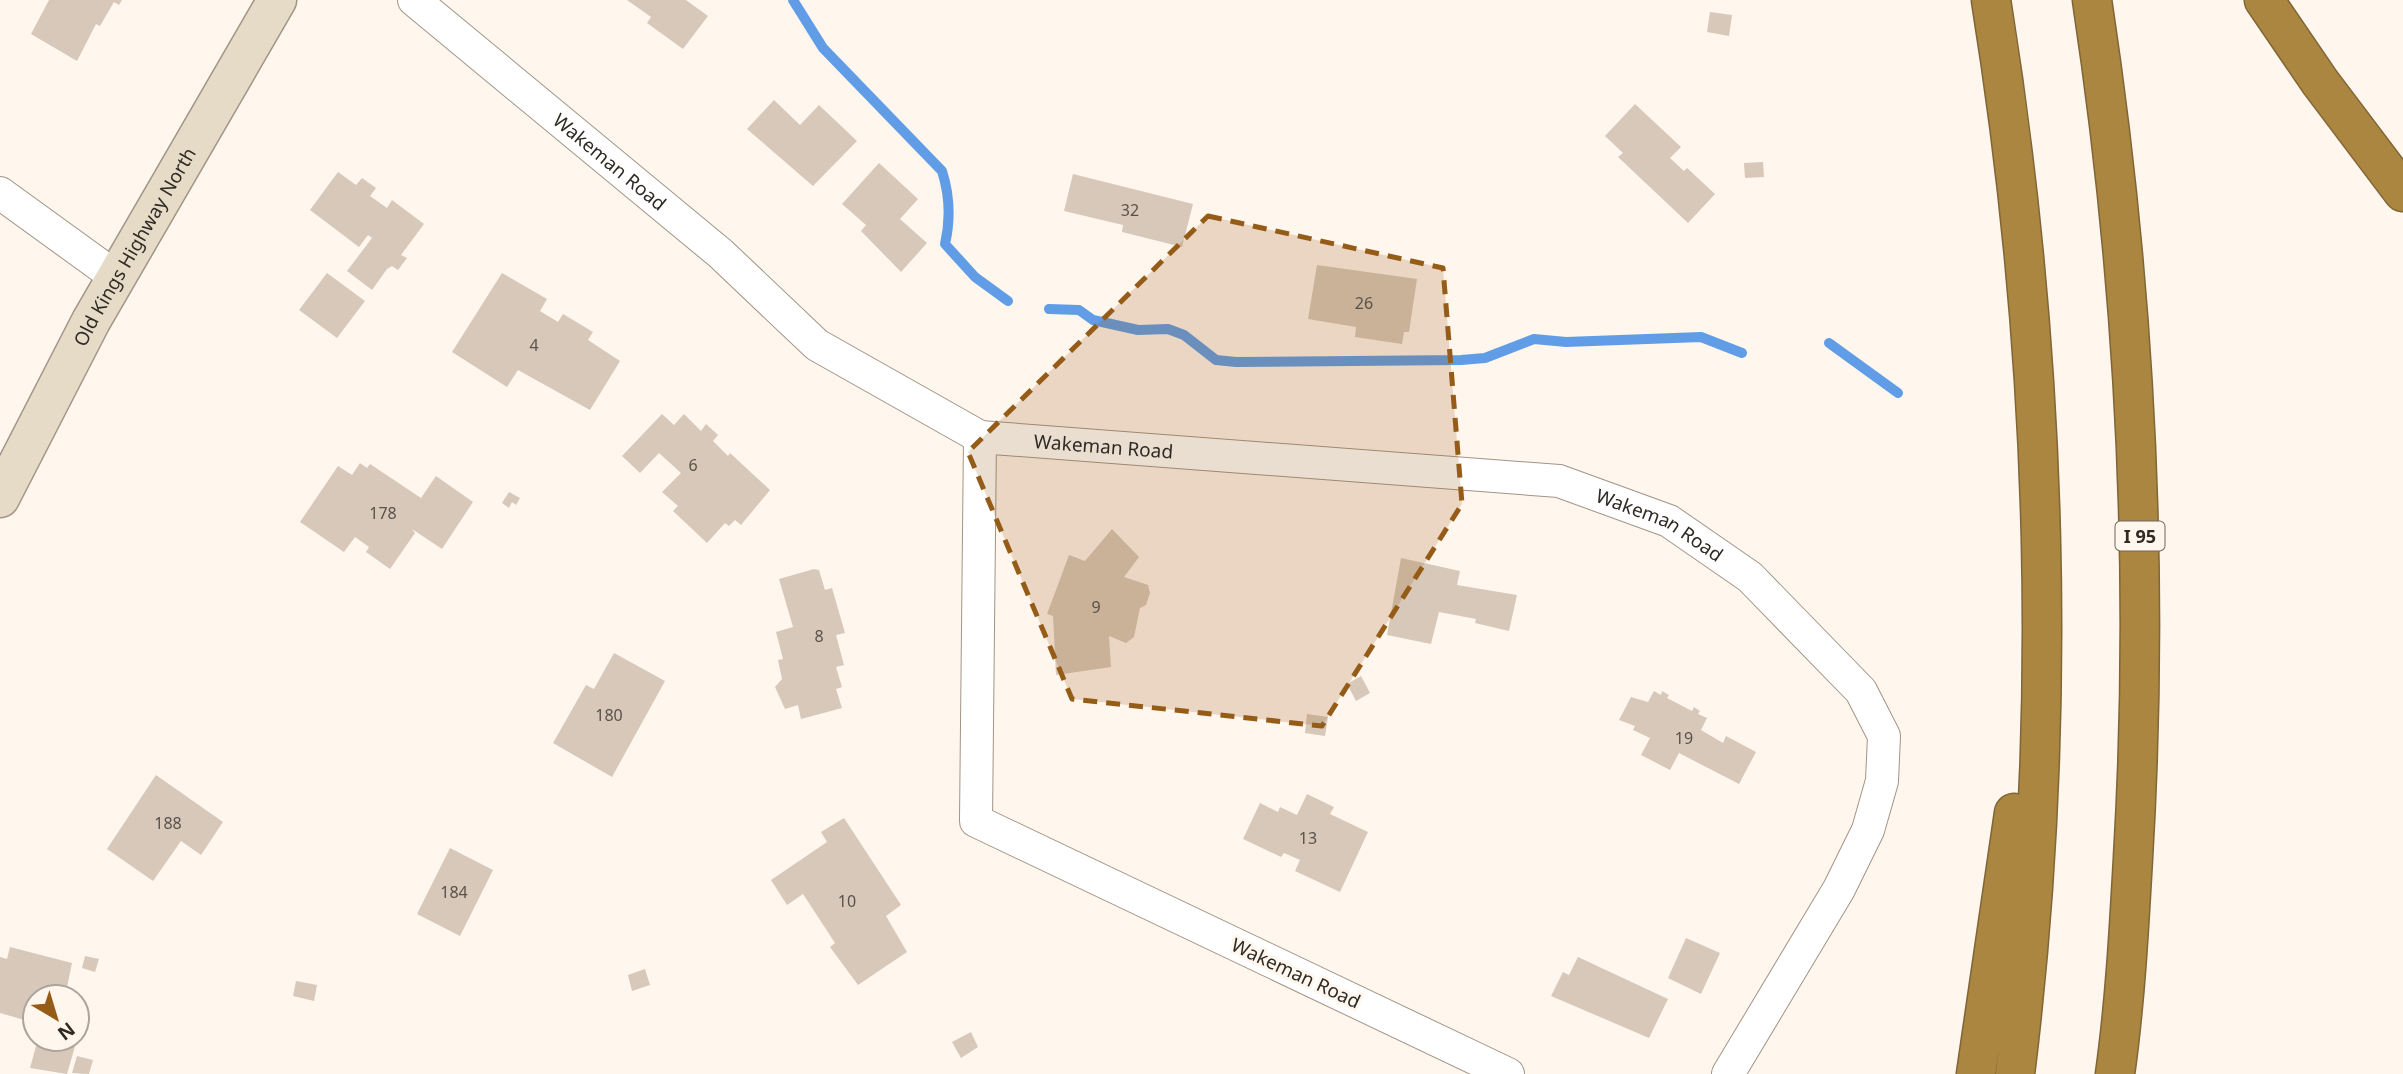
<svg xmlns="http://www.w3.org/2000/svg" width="2403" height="1074" viewBox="0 0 2403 1074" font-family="'Noto Sans',sans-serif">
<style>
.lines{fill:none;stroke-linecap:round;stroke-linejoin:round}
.stream{stroke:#619de6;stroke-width:10}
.building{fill:#d7c8ba}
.minor-casing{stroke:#a29486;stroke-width:34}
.secondary-casing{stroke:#a29486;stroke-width:41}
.motorway-casing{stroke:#806636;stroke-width:41}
.minor{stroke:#fff;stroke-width:32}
.secondary{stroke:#e6dbc6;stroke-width:38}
.motorway{stroke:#ab8640;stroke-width:38}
.marked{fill:#955c18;fill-opacity:0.2;stroke:#955c18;stroke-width:5;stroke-dasharray:14 9;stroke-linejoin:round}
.labels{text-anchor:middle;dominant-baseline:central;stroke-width:6;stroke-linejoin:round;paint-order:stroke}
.number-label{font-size:16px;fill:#59524a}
.shield{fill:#fff6ed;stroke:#6d6760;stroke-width:2}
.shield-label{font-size:18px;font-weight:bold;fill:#2f2a24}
.street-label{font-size:19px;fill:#2f2a24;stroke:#fff6ed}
</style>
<rect width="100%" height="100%" fill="#fff6ed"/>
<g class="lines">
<path class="stream" d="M793 0 823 48 942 171C950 196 951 218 945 244L975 277 1008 301
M1049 309 1079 310 1093 320 1138 330 1168 329 1184 335 1216 360 1236 362 1461 360 1485 358 1534 339 1566 342 1701 337 1742 353
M1829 343 1898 393"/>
</g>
<path class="building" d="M49 0H122L119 5 114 2 100 26 96 24 77 61 31 34Z
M627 0H686L708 16 683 49 647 23 651 17Z
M1710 12 1732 15 1729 36 1707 32Z
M774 100 800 125 819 105 857 141 813 186 747 129Z
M1635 104 1681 147 1670 158 1684 171 1687 168 1715 194 1688 223 1618 157 1623 153 1605 136Z
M1763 162 1764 177 1745 178 1744 163Z
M879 163 918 199 900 219 927 243 901 272 861 231 866 225 842 204Z
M338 172 356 185 362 178 376 188 370 196 387 208 392 200 424 224 401 255 407 258 398 270 392 266 387 269 372 290 347 271 372 238 368 235 359 247 310 210Z
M1073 174 1193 204 1182 247 1122 232 1123 225 1064 211Z
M1317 265 1417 279 1409 332H1404L1402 344 1355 337 1356 327 1308 319Z
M327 273 365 301 337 338 299 310Z
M502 273 547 299 540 311 558 322 563 314 593 332 588 340 620 361 590 410 518 370 507 387 452 352Z
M662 414 674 425 684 414 701 431 706 424 718 435 713 441 728 456 730 453 770 490 741 525 735 520 729 526 725 523 707 543 673 511 678 506 662 492 681 473 659 453 640 473 622 456Z
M360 463 367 468 370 464 421 498 436 476 473 502 442 549 412 529 415 533 390 569 366 552 369 547 355 537 344 552 300 522 338 466 352 475Z
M509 492 520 498 516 505 512 502 509 508 502 503Z
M1112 529 1139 557 1124 577 1148 585 1150 593 1146 605 1140 608 1134 637 1126 643 1109 636 1111 667 1056 675 1053 616 1047 614 1069 555 1085 561Z
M1401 558 1460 571 1457 585 1517 595 1509 631 1475 623 1476 619 1439 612 1431 644 1387 635Z
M814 569 819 570 825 590 832 588 845 633 836 635 844 665 836 667 842 687 836 689 842 708 801 719 798 705 785 709 775 687 782 679 778 660 783 659 776 632 793 627 779 579Z
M614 653 665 681 612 777 553 743 586 685 594 689Z
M1361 676 1370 693 1356 701 1347 684Z
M1654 691 1661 695 1662 691 1669 695 1667 698 1692 711 1694 707 1700 711 1698 714 1707 718 1701 730 1723 743 1726 736 1756 752 1739 784 1679 753 1670 770 1641 755 1650 738 1633 730 1635 726 1619 720 1631 697 1648 702Z
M1307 714 1328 717 1325 736 1305 733Z
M156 775 223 822 201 855 181 841 153 881 107 849Z
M1307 794 1334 807 1330 814 1368 832 1340 892 1295 871 1300 860 1284 853 1281 857 1243 839 1260 803 1278 812 1280 807 1297 815Z
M844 818 901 905 886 916 907 952 858 985 830 947 835 943 803 894 787 905 771 880 827 842 821 832Z
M450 848 493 870 460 936 417 914Z
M1686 938 1720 953 1701 994 1668 978Z
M10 947 72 963 65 997H35V1023L0 1013V957L7 959Z
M85 956 99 959 95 972 82 968Z
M1578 957 1668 999 1649 1038 1551 996 1563 972 1569 975Z
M645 969 650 985 632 991 628 975Z
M296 981 317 985 314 1001 293 996Z
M971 1032 978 1047 961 1058 952 1042Z
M38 1039 76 1043 67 1074 30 1068Z
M77 1056 93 1060 89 1074 72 1073Z"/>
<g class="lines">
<defs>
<g id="minor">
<path id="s1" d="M414 0 720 253 817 345 980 437"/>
<path d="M0 193 116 277"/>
<path id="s2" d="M1508 1074 976 821 980 437 1559 481 1669 521 1750 577 1861 691 1884 736 1882 781 1868 830 1839 889 1728 1074"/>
</g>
<g id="secondary">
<path id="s3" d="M0 498 91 321 277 0"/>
</g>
<path id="motorway" d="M1991 0C2048 354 2059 718 2015 1074
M2092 0C2135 284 2150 571 2133 858 2129 930 2125 1003 2115 1074
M2264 0 2320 82 2403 192
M1976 1074 2014 813"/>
</defs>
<use href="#minor" class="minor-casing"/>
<use href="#secondary" class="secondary-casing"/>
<use href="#motorway" class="motorway-casing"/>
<use href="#minor" class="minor"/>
<use href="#secondary" class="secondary"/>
<use href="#motorway" class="motorway"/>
</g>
<path class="marked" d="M1208 216 1443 268 1462 504 1322 726 1072 699 968 452Z"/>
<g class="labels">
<g class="number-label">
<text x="1130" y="210">32</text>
<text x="1364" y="303">26</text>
<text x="534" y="345">4</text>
<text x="693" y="465">6</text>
<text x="383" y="513">178</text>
<text x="1096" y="607">9</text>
<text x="819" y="636">8</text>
<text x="609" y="715">180</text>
<text x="1684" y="738">19</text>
<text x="168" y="823">188</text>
<text x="1308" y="838">13</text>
<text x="454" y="892">184</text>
<text x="847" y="901">10</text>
</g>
<rect class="shield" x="2115.5" y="521.5" width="49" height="29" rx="5"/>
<g class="shield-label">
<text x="2140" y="536">I 95</text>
</g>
<g class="street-label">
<text stroke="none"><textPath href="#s1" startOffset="254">Wakeman Road</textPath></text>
<text stroke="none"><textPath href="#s3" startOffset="285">Old Kings Highway North</textPath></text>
<text stroke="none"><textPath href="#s2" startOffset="1097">Wakeman Road</textPath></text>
<text stroke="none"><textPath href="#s2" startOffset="1664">Wakeman Road</textPath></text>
<text transform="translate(1296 973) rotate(25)">Wakeman Road</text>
</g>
</g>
<g transform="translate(56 1018) rotate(142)"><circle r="33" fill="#fff6ed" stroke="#aca49d" stroke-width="2"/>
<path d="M0-5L12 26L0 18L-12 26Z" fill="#955c18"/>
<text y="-10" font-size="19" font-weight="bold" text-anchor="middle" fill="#2f2a24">N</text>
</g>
</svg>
